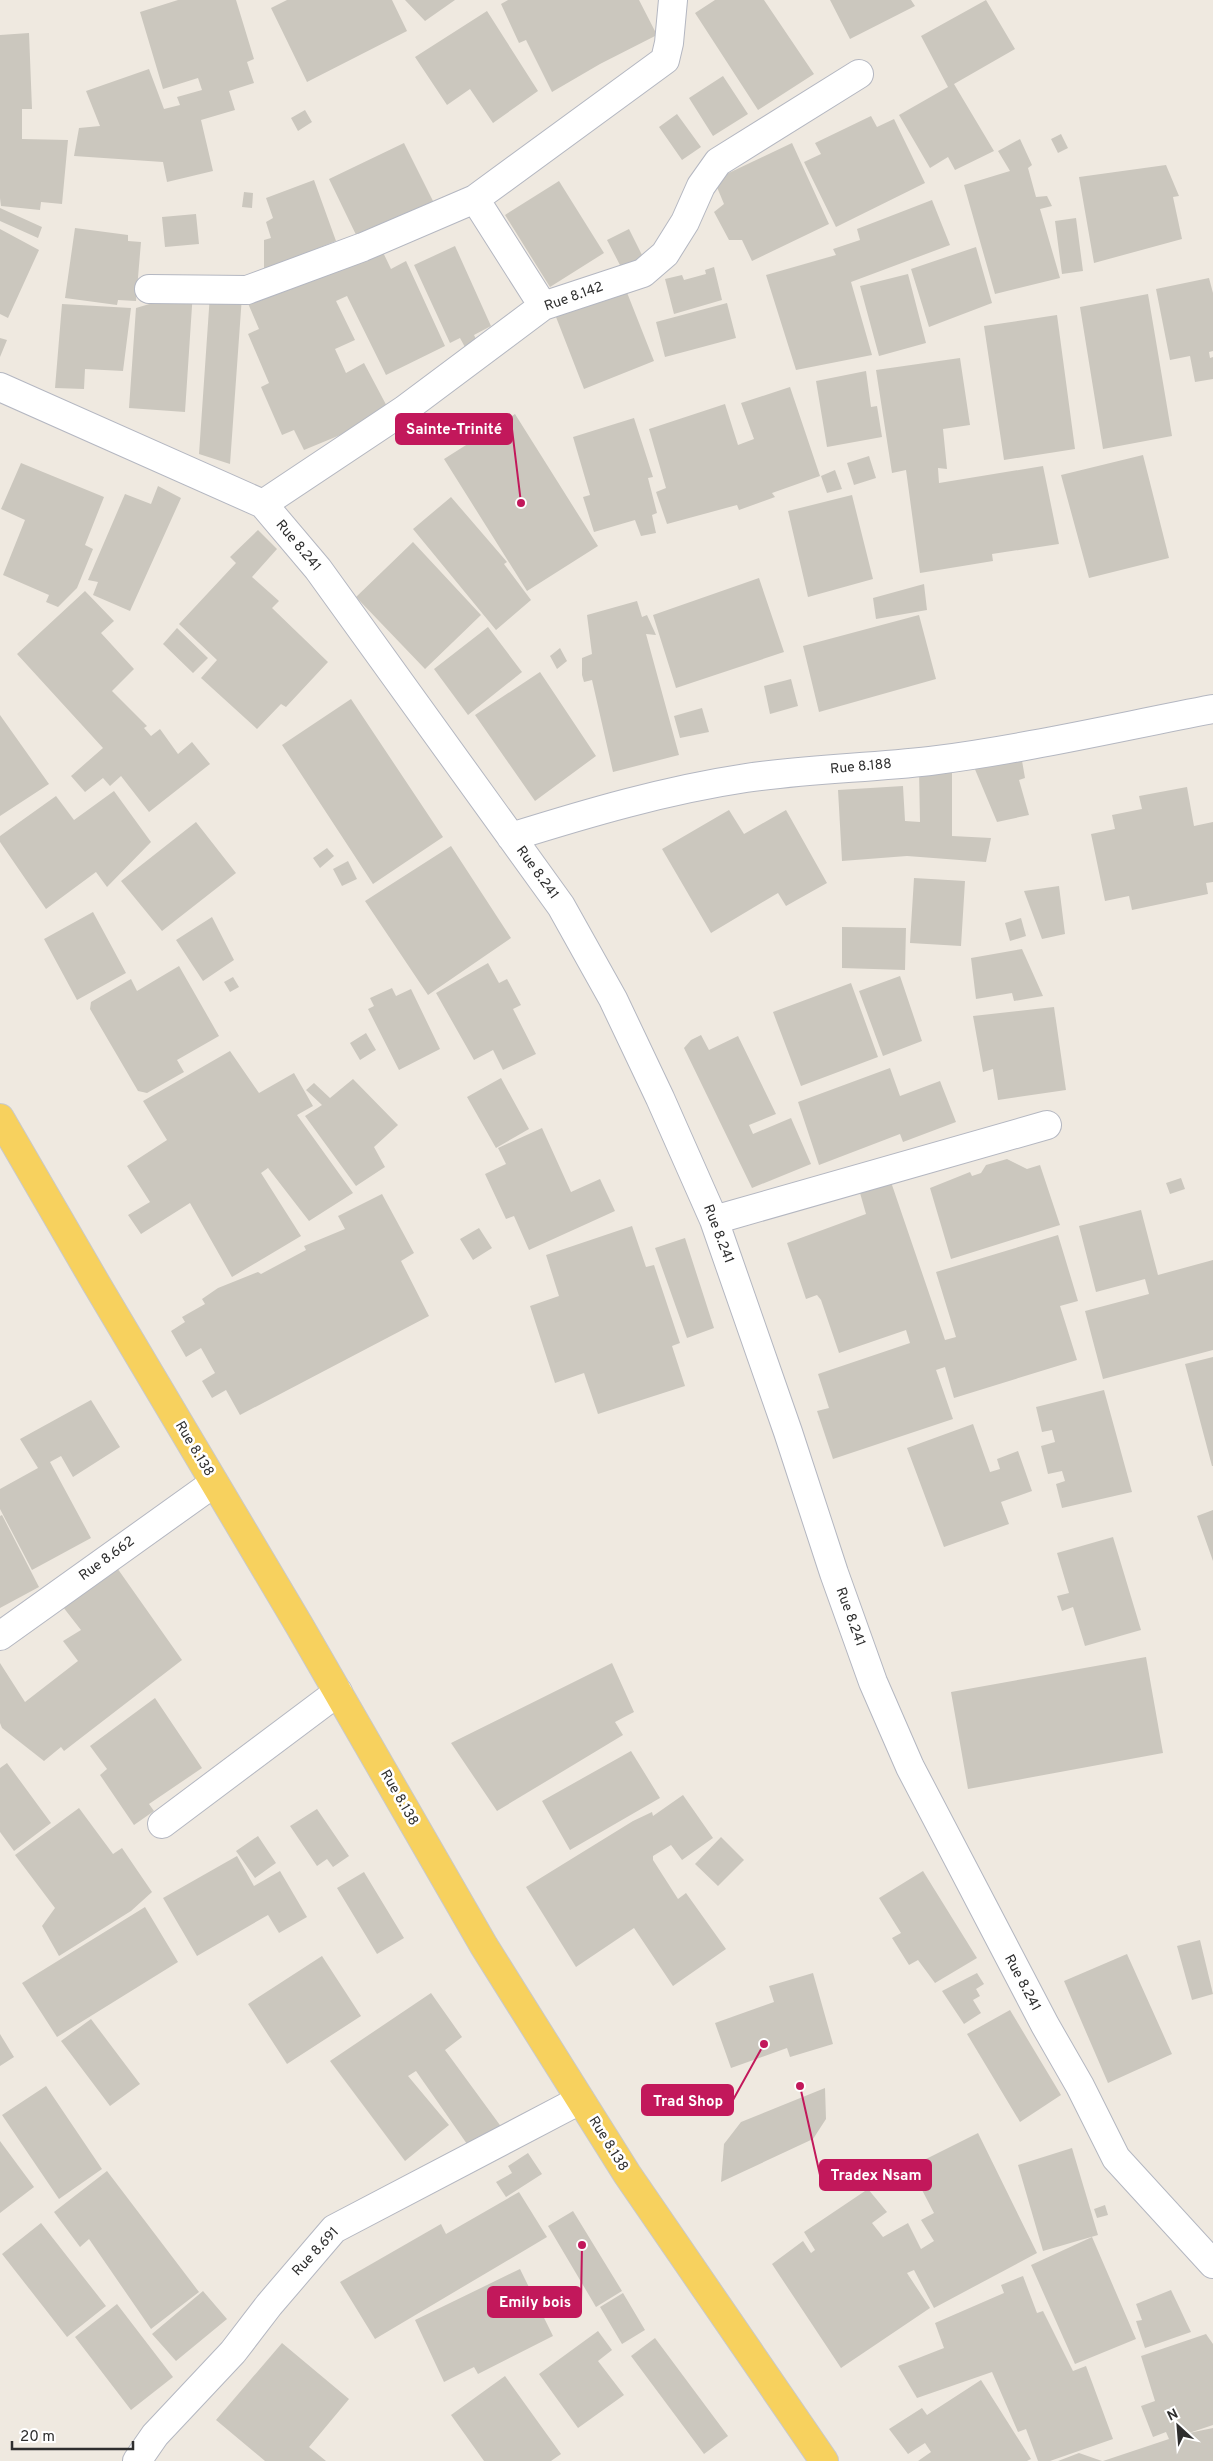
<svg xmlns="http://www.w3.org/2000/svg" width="1213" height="2461" viewBox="0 0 1213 2461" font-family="Overpass,sans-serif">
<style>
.building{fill:#cbc7be}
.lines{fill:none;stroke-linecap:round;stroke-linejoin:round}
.minor-casing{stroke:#b4b7c1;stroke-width:30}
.major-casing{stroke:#c9c9c9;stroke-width:30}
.minor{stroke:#fff;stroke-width:28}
.major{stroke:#f7d15e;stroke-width:28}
.labels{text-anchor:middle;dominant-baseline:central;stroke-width:5;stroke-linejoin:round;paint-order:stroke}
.street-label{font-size:14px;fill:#2e2e2e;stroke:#fff}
.leader{fill:none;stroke:#c2185b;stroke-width:2}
.callout-dot{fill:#c2185b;stroke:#fff;stroke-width:2}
.callout{fill:#c2185b;stroke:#c2185b;stroke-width:2}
.callout-label{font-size:15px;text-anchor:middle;font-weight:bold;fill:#fff}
</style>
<rect width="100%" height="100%" fill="#efe9e0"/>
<path class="building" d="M178 0H236L254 59 247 62 254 83 229 91 235 110 201 120 213 171 167 182 163 162 74 156 79 128 100 126 86 91 149 69 164 109 180 105 177 97 202 90 198 78 163 89 140 12Z
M287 0H392L407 31 307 82 271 8Z
M405 0H455L425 21Z
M508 0H639L657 35 600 64 552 92 526 40 519 43 501 4Z
M715 0H764L814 74 758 110 695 13Z
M830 0H911L915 6 850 39Z
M986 0 1015 49 954 84 994 151 955 170 948 157 930 168 899 115 948 87 921 36Z
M487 11 538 91 493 123 470 89 447 105 415 57Z
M29 33 32 109H22V139L68 140 62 204 41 202 40 210 1 206 0 198V35Z
M723 76 748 114 713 136 689 98Z
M305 110 312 122 298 131 291 118Z
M677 114 701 147 682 160 659 127Z
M871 116 877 127 894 119 925 183 836 227 804 162 821 154 815 143Z
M1061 134 1068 148 1058 153 1051 139Z
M1020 139 1032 165 1028 168 1036 197 1047 196 1052 206 1040 209 1060 278 995 294 964 185 1010 171 998 151Z
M404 143 435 205 360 243 329 179Z
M792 143 829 224 752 261 742 240H729L714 212 724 204 714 180Z
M1166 165 1179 196 1173 197 1182 239 1094 263 1079 177Z
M314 180 336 241 264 270V240L271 238 266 222 273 218 266 198Z
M559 181 604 253 550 287 505 215Z
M244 192 253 193 252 208 242 207Z
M932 200 950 245 851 282 872 355 796 370 766 275 836 255 833 249 860 240 857 229Z
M0 208 42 227 38 238 0 221Z
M196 214 199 244 165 247 162 217Z
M1076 218 1083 271 1062 274 1055 221Z
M75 228 128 235V241L141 242 136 301 118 300 117 305 65 298Z
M0 229 39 250 8 318 0 314Z
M629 229 643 257 621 267 607 240Z
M380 246 391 269 406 261 445 346 386 375 347 296 336 301 355 340 335 349 346 373 364 363 391 414 304 450 294 430 282 435 261 387 269 383 248 334 259 329 244 294Z
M455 246 491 326 474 335 478 343 466 349 460 338 450 343 414 265Z
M976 247 992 303 929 327 911 269Z
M714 267 722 300 674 314 665 279 682 275 684 280 706 274 705 270Z
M908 274 926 343 879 356 860 286Z
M1209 278 1213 293V351L1209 352 1210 358 1213 357V379L1195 382 1190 356 1170 360 1156 289Z
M626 290 654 361 584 389 556 317Z
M193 291 185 412 129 408 136 308Z
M210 294 242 296 230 464 199 454Z
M1148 294 1172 436 1103 449 1080 307Z
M727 303 736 338 665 357 656 322Z
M62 304 131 308 123 371 85 369 84 389 55 388Z
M1057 315 1075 449 1004 460 984 326Z
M0 338 7 340 0 357Z
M960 358 970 425 943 429 947 469 938 468 939 483 1043 466 1059 544 992 554 993 561 920 573 906 470 892 473 876 370Z
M866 371 871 407 877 406 882 437 827 447 816 381Z
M790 387 820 476 772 493 775 497 739 510 737 505 667 524 656 492 666 488 649 429 725 404 738 445 754 439 741 403Z
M515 414 598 546 527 591 444 459Z
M634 418 653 477 648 478 657 513 652 515 656 533 641 536 635 520 594 532 583 497 590 495 573 437Z
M1143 455 1169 558 1089 578 1061 475Z
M869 456 876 478 854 485 847 463Z
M21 463 104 497 85 545 93 549 77 588 58 607 46 602 49 595 3 575 25 520 1 509Z
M835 470 842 489 827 493 821 476Z
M158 486 181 498 130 611 93 595 98 582 88 580 125 494 151 504Z
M852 495 873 579 808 597 788 511Z
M451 497 507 562 504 564 531 600 496 630 413 529Z
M258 530 277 549 252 577 279 601 272 608 328 662 286 707 281 704 257 729 201 678 217 660 179 624 236 563 230 557Z
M413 542 481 615 425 669 356 597Z
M759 578 784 652 676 688 653 615Z
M924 584 927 610 876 619 873 598Z
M85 591 114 621 101 633 134 669 112 691 147 726 144 728 151 736 160 729 178 754 192 742 210 764 149 812 121 776 110 786 103 778 85 792 71 776 103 748 17 654Z
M637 601 642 617 647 615 656 635 646 634 679 755 613 772 592 680 584 682 582 675V658L592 654 587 615Z
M919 615 936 679 819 712 803 646Z
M488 627 522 672 468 715 434 669Z
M177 628 208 658 193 673 163 644Z
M560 648 567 661 557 669 550 656Z
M540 672 596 756 535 801 475 715Z
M791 679 798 706 770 714 764 686Z
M351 699 443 837 373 884 282 745Z
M702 708 709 732 680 738 674 716Z
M0 715 49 784 0 816Z
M1021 755 1025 778 1019 780 1029 815 997 822 974 767Z
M919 770H952V836L991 838 986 862 907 856 842 861 838 790 903 786 905 821 920 822Z
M1187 787 1194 826 1213 822V882L1206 883 1208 894 1132 910 1129 896 1105 901 1091 834 1115 829 1112 815 1142 809 1139 796Z
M114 791 151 842 107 887 96 872 46 909 0 842V836L56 796 74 820Z
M729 810 744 834 786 810 827 883 786 906 778 893 711 933 662 849Z
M196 822 236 873 162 931 121 881Z
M451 846 511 938 428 995 365 901Z
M327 848 334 856 320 868 313 858Z
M348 861 357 879 342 886 333 869Z
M914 878 965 881 961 946 910 943Z
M1059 886 1065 934 1042 939 1024 891Z
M93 912 126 973 77 1000 44 939Z
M212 917 234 960 203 981 176 940Z
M1021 918 1026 936 1010 941 1005 923Z
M842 927 906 928 905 970 842 968Z
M1022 949 1043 996 1014 1001 1012 993 976 999 971 958Z
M488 963 499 983 507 979 521 1005 513 1009 536 1054 503 1070 493 1050 474 1060 436 993Z
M179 966 219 1036 177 1060 184 1072 147 1093 138 1091 90 1009 91 1002 131 979 137 991Z
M900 976 922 1041 883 1056 859 991Z
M233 977 239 987 230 992 224 982Z
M851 983 878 1057 801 1086 773 1012Z
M392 988 396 996 411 989 440 1049 399 1070 368 1009 374 1006 370 998Z
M1054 1007 1066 1090 998 1100 993 1069 983 1072 973 1016Z
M366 1033 376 1050 360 1060 350 1043Z
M701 1035 709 1050 738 1036 776 1114 749 1125 753 1134 791 1118 811 1164 752 1188 684 1048 691 1040Z
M230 1051 259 1093 294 1073 313 1106 297 1115 353 1193 309 1221 268 1168 261 1173 301 1236 232 1277 190 1203 141 1234 128 1215 150 1202 127 1166 167 1140 143 1101Z
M890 1068 900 1096 940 1081 956 1122 903 1142 900 1134 819 1165 798 1102Z
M501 1078 529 1129 496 1148 467 1097Z
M353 1079 398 1125 374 1147 385 1167 356 1186 305 1116 322 1105 306 1090 314 1083 330 1098Z
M542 1128 571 1192 600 1179 615 1211 529 1250 514 1216 506 1219 485 1174 506 1164 498 1148Z
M1007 1159 1027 1169 1040 1165 1060 1225 951 1259 930 1188 970 1172 972 1176 981 1173 986 1165Z
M1181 1178 1185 1189 1170 1194 1166 1183Z
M891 1182 945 1340 956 1337 936 1272 1058 1235 1078 1301 1060 1306 1077 1360 954 1398 945 1367 936 1370 953 1419 833 1459 817 1411 829 1408 818 1374 910 1343 906 1330 839 1353 821 1300 817 1295 806 1299 787 1243 866 1214 860 1193Z
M382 1194 414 1253 401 1261 429 1316 240 1415 226 1390 212 1398 202 1381 215 1373 201 1348 186 1357 171 1331 185 1322 182 1317 205 1304 202 1299 218 1288 258 1272 261 1274 306 1250 304 1246 345 1229 338 1216Z
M1141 1210 1158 1275 1213 1260V1350L1103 1379 1085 1311 1149 1294 1145 1279 1096 1292 1079 1226Z
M632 1226 646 1267 654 1265 680 1343 672 1346 685 1386 598 1414 584 1373 555 1383 530 1306 559 1296 546 1255Z
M479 1228 492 1248 473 1260 460 1239Z
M685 1238 714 1328 687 1338 655 1248Z
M1213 1357V1466H1212L1185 1364Z
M1104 1390 1132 1492 1062 1508 1056 1484 1065 1481 1062 1471 1048 1474 1041 1446 1055 1442 1052 1430 1042 1432 1036 1407Z
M91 1400 120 1447 73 1477 61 1456 50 1462 91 1538 32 1570 0 1509V1489L38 1468 20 1439Z
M973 1424 990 1472 1000 1469 997 1459 1018 1451 1032 1491 1001 1502 1009 1524 944 1547 907 1448Z
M1213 1510V1561L1197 1516Z
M2 1515 39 1587 0 1608V1516Z
M1113 1537 1141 1630 1085 1646 1073 1607 1062 1611 1057 1596 1069 1593 1057 1553Z
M115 1565 182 1660 64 1751 61 1747 44 1761 2 1728 0 1723V1663L25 1702 78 1661 63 1641 81 1630 63 1607Z
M1146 1657 1163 1753 968 1789 951 1692Z
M612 1663 634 1712 615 1722 623 1735 497 1811 451 1743Z
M155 1698 202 1768 149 1804 154 1811 134 1825 100 1775 107 1769 90 1746Z
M631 1751 660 1798 570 1850 542 1801Z
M7 1763 51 1823 14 1851 0 1832V1768Z
M683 1795 713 1838 682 1860 671 1845 653 1856V1860L678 1899 686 1893 726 1949 673 1986 634 1928 576 1967 526 1887 633 1821 652 1812 653 1816Z
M79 1808 113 1854 122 1848 152 1892 131 1911 59 1956 42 1926 55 1908 15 1855Z
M317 1809 349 1856 333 1867 327 1859 317 1866 290 1826Z
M258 1836 276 1863 255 1878 236 1851Z
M721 1837 744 1860 718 1886 695 1864Z
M237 1856 254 1886 280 1871 307 1917 279 1933 268 1915 197 1956 163 1898Z
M923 1871 977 1958 935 1983 918 1960 909 1965 892 1938 901 1933 879 1898Z
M364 1872 404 1938 377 1954 337 1888Z
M145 1907 178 1962 57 2037 22 1983Z
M1200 1940 1213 1994 1192 2000 1177 1946Z
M1127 1954 1172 2054 1108 2083 1064 1981Z
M322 1956 361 2016 287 2064 248 2004Z
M813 1973 833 2044 790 2057 787 2048 731 2068 715 2023 774 2002 769 1986Z
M977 1973 984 1984 976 1989 980 1996 973 2000 981 2013 964 2024 942 1991Z
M431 1993 462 2037 445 2050 505 2132 474 2154 416 2071 408 2076 449 2125 405 2161 330 2061Z
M1010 2010 1061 2095 1020 2122 967 2034Z
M91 2019 140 2084 110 2106 61 2041Z
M0 2034 14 2057 0 2066Z
M46 2086 102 2169 59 2199 2 2115Z
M825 2088 826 2119 813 2139 721 2182 724 2144 741 2122Z
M978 2133 1037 2253 934 2308 914 2270 907 2273 930 2308 841 2368 772 2264 803 2241 811 2253 815 2250 804 2232 868 2189 887 2212 872 2223 883 2237 908 2223 921 2249 934 2241 921 2220 934 2213 910 2167Z
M0 2141 34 2187 0 2213Z
M1072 2148 1098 2235 1043 2251 1018 2165Z
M528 2153 542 2174 506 2197 496 2182 512 2173 508 2166Z
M107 2171 199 2292 151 2329 89 2239 80 2247 54 2212Z
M519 2192 547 2237 375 2339 340 2282 441 2224 446 2234Z
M1105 2205 1108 2215 1097 2218 1094 2209Z
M573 2211 622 2291 596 2307 548 2226Z
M41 2223 106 2306 67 2337 2 2254Z
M1092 2237 1136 2339 1075 2364 1031 2265Z
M520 2269 553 2336 478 2374 474 2367 444 2382 415 2320Z
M1023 2276 1037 2313 1043 2311 1073 2371 1086 2366 1113 2439 1050 2461H1038L1026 2429 1018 2432 992 2372 917 2398 898 2366 944 2348 935 2323 1004 2293 1001 2285Z
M1171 2290 1191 2332 1145 2348 1136 2321 1142 2320 1136 2304Z
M203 2291 227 2319 176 2361 152 2334Z
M623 2293 645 2330 622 2344 600 2307Z
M117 2304 173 2377 131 2410 75 2337Z
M598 2331 612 2350 598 2361 624 2395 578 2428 539 2374Z
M1206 2334 1213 2344V2425L1189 2433 1213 2428V2461H1103L1169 2439 1166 2432 1153 2437 1141 2406 1155 2401 1141 2356Z
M655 2338 728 2436 704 2454 631 2356Z
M282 2343 349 2399 309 2447 326 2461H265L216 2420Z
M505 2376 561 2454 551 2461H484L451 2415Z
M981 2380 1031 2459 1027 2461H918L931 2452 925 2443 908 2454 889 2429 922 2408 927 2415Z
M1079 2453 1102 2461H1058Z"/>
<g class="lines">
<defs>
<path id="minor" d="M149 289 247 290 363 247 475 199
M543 306 475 199 665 60 669 43 673 0
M0 387 263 504 318 569 561 906 613 999 660 1098 714 1220 788 1432 834 1573 873 1682 910 1767 1045 2025 1080 2086 1116 2158 1213 2264
M263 504 404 410 543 306 643 273 665 254 685 222 701 186 718 162 859 74
M511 837C588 813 666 790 746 778 807 769 869 768 930 761 1025 749 1119 727 1213 709
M714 1220 1047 1125
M0 1636 214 1483
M162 1824 338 1692
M137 2461 155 2435 233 2352 269 2305 334 2229 580 2100"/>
<path id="major" d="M0 1118 97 1285 299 1625 484 1946 627 2174 824 2461"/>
</defs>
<use href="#minor" class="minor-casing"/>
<use href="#major" class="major-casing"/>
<use href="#minor" class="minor"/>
<use href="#major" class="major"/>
</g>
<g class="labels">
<g class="street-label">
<text transform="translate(574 297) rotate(-20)">Rue 8.142</text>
<text transform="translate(298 546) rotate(50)">Rue 8.241</text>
<text transform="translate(861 767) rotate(-5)">Rue 8.188</text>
<text transform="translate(537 873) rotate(54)">Rue 8.241</text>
<text transform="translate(718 1234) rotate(69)">Rue 8.241</text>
<text transform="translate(194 1449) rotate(59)">Rue 8.138</text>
<text transform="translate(107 1559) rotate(-36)">Rue 8.662</text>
<text transform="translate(850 1617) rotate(70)">Rue 8.241</text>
<text transform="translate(399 1798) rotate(60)">Rue 8.138</text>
<text transform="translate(1022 1983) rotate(62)">Rue 8.241</text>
<text transform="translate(608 2144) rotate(58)">Rue 8.138</text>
<text transform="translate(316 2252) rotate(-47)">Rue 8.691</text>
</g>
</g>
<path class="leader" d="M521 503L512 429M764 2044L733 2100M800 2086L820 2175M582 2245L581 2302"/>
<g class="callout-dot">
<circle cx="521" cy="503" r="5"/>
<circle cx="764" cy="2044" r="5"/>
<circle cx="800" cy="2086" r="5"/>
<circle cx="582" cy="2245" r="5"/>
</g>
<g class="callout">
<rect x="396" y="414" width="116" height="30" rx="5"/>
<rect x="642" y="2085" width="91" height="30" rx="5"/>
<rect x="820" y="2160" width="111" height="30" rx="5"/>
<rect x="488" y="2287" width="93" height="30" rx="5"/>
</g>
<g class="callout-label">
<text x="454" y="434">Sainte-Trinité</text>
<text x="688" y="2106">Trad Shop</text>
<text x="876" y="2180">Tradex Nsam</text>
<text x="535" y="2307">Emily bois</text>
</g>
<g transform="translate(1178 2426) rotate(334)" stroke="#ffffff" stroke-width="4" paint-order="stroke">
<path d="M0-4L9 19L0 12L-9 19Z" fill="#2e2e2e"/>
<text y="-8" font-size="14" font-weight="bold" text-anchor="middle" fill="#2e2e2e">N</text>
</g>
<path d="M12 2441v8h121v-8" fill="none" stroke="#2e2e2e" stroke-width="2.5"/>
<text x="20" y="2441" font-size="15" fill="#2e2e2e" stroke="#ffffff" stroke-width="4" paint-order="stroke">20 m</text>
</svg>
